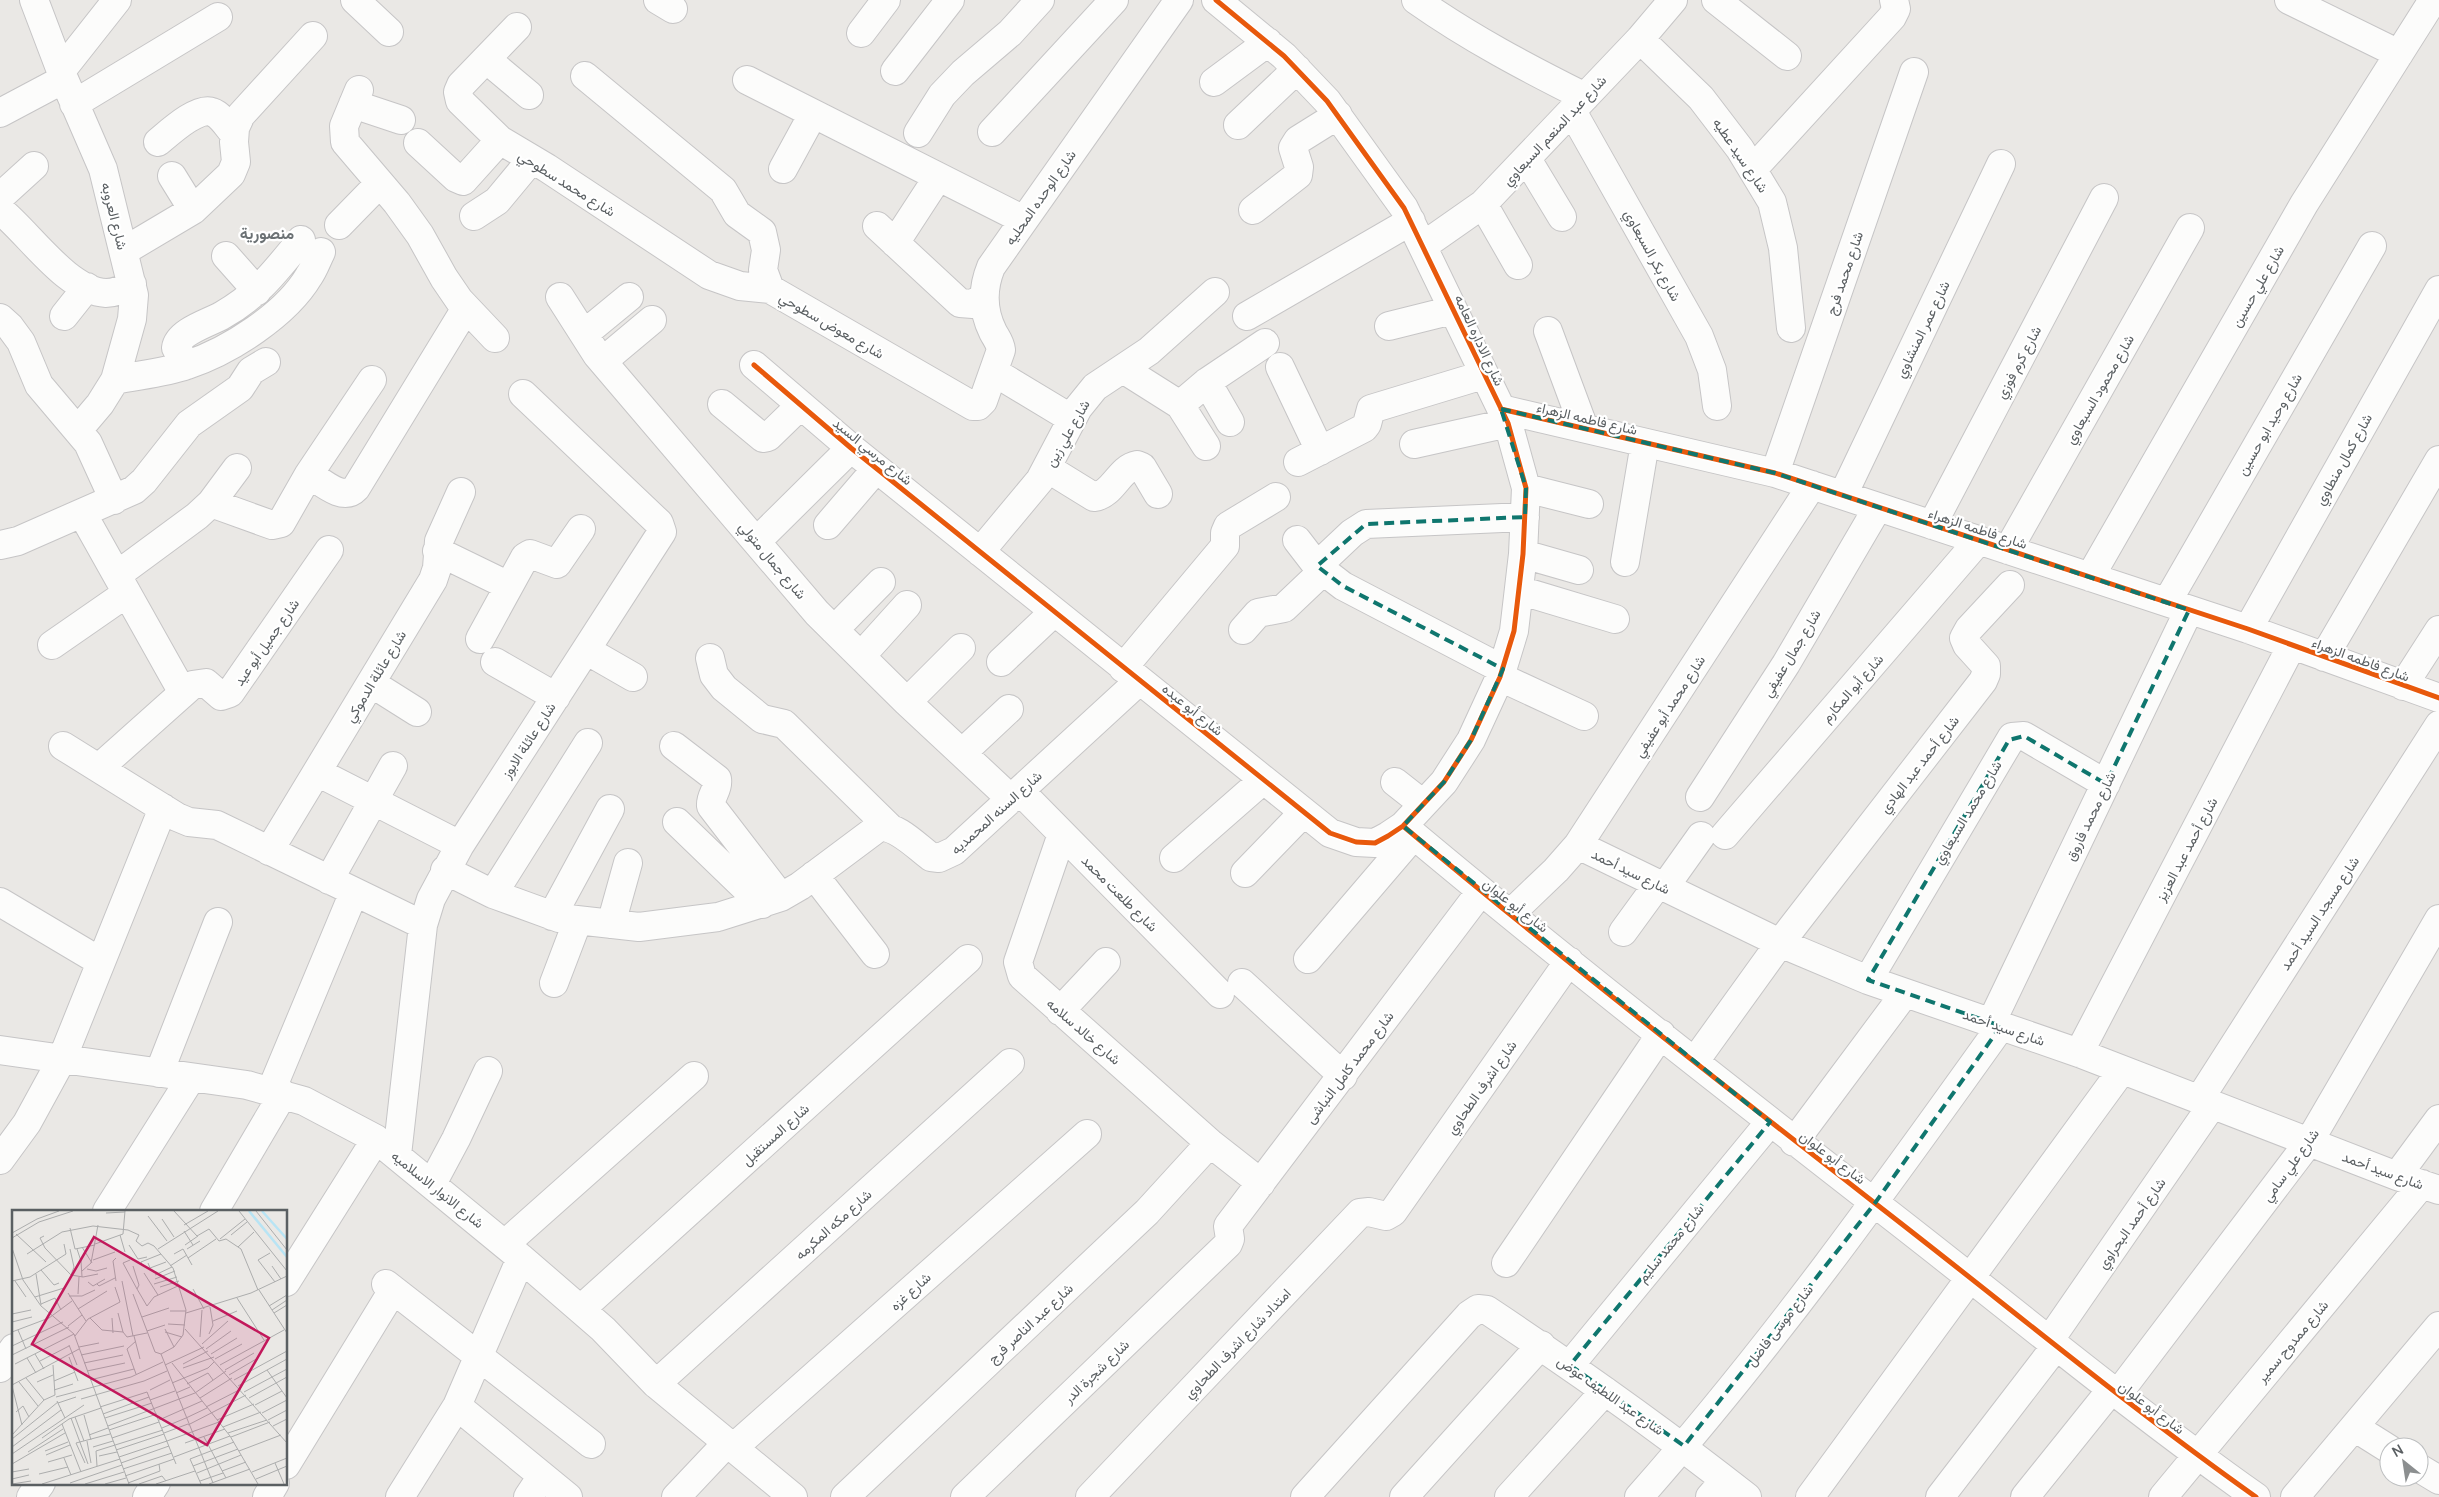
<svg xmlns="http://www.w3.org/2000/svg" width="2439" height="1497" viewBox="0 0 2439 1497" font-family="Manrope,Vazirmatn,sans-serif">
<style>
.lines{fill:none;stroke-linecap:round;stroke-linejoin:round}
.minor-casing{stroke:#c6c5c6;stroke-width:30}
.minor{stroke:#fcfcfb;stroke-width:28}
.cycleway-casing{stroke:#fff;stroke-width:8}
.cycleway{stroke:#e8590c;stroke-width:5}
.marked{fill:none;stroke:#0f766e;stroke-width:4;stroke-dasharray:10 6;stroke-linejoin:round}
.labels{text-anchor:middle;dominant-baseline:central;stroke-width:4.5;stroke-linejoin:round;paint-order:stroke}
.street-label{font-size:14px;fill:#5a5f62;stroke:#fff}
.quarter-label{font-size:16px;font-weight:bold;fill:#6b7174;stroke:#fff}
.inset-river{fill:none;stroke:#b8e4f4;stroke-width:2.5}
.inset-road{fill:none;stroke:#acadad;stroke-width:1}
.view{fill:#c2185b;fill-opacity:0.15;stroke:#c2185b;stroke-width:2.5}
.inset-edge{fill:none;stroke:#5a5f62;stroke-width:2.5}
</style>
<rect width="100%" height="100%" fill="#eae8e5"/>
<g class="lines">
<defs>
<path id="minor" d="M34 0 64 79 103 169 134 295 132 319 115 380 100 404 78 430
M355 0 389 32
M658 0 673 9
M1416 0C1470 38 1527 68 1585 97
M1716 0 1787 56
M2289 0 2399 54
M517 27 461 85 458 92 460 101 500 140 547 168 709 275 740 286 770 289
M861 33 886 0
M1640 39 1701 98 1740 149 1772 202 1783 248 1791 328
M486 59 529 95
M61 71 117 0
M895 71 950 0
M585 76 723 190 737 214 762 232 766 250 763 270 770 289 973 406H978L983 401 1001 350C1000 342 996 338 993 332 982 310 982 289 991 267L1179 0
M747 80 1024 220
M1214 82 1268 42
M359 90 344 126 345 142 397 203 420 235 444 278 459 300 495 338
M74 104 218 17
M353 104 401 120
M1572 111 1699 336 1712 370 1717 406
M0 113 64 79
M1238 125 1297 69
M992 132 1114 0
M918 133 942 95 963 73 1010 33 1040 0
M158 142C169 133 198 106 212 112 221 115 228 127 234 134
M418 143 456 178 463 181 500 140
M1527 159 1562 217
M783 169 813 114
M1753 169 1892 17 1896 9 1894 0
M172 176 193 210
M0 197 34 166
M1483 204 1518 265
M0 210C29 233 67 291 106 293 116 293 124 289 132 284
M1253 210 1298 175 1299 167 1293 148 1298 140 1338 115
M474 216 497 201 531 160
M339 225 379 184
M877 226 960 303 973 304 984 297
M895 243 938 177
M1423 246 1483 204 1640 39 1673 0
M124 251 193 210 231 174 236 162 234 142 235 128 241 115 313 36
M226 256 257 291
M560 297 597 355 817 613 907 702 1011 799
M64 316 87 287
M1247 316 1411 221
M0 318 10 327 21 342 39 385 88 443 114 500
M1389 326 1453 310
M1548 331 1584 428
M584 334 629 297
M603 361 652 320
M187 365 176 348C178 332 208 323 221 316 259 294 274 273 301 240
M754 365 851 448 1330 833 1356 842 1375 843 1388 836 1403 826 1444 782 1471 740 1500 677 1514 631 1523 554 1526 488 1508 423 1404 208 1327 101 1284 56 1216 0
M1280 367 1320 451
M1123 369 1180 405 1206 446
M994 372 1072 419
M115 380C139 375 164 373 187 365 229 351 286 315 309 276 314 269 317 260 321 252
M1207 382 1230 422
M722 404 763 438 768 437 801 405
M1180 405 1207 382 1265 343
M1501 409 1775 473 2248 629 2439 698
M1414 444 1508 423
M1298 462 1364 428 1367 424 1371 409 1483 375
M1047 468 1094 497C1113 495 1119 468 1137 465L1142 467 1158 494
M1775 473 1914 72
M309 474C322 482 343 502 356 488L466 308
M1526 488 1589 504
M1843 495 2001 164
M211 503 272 525 281 523 309 474 372 380
M82 513 183 693
M828 525 876 469
M1932 525 2104 198
M1297 540 1317 566 1343 586 1502 669
M757 541 851 448
M0 545 18 541 134 490 144 481 189 424 240 388 251 371 266 362
M2008 550 2190 228
M437 551 509 586
M980 552 1040 480 1078 408 1095 387 1149 351 1215 292
M1523 554 1579 570
M1625 562 1645 443
M1317 566 1352 533 1366 524 1525 517
M117 575 197 516 211 503 237 468
M2090 577 2304 204 2433 0
M1519 590 1615 619
M2167 602 2372 246
M2248 629 2439 290
M834 630 881 582
M1243 630 1258 613 1284 608 1323 571
M480 639 525 557 530 554 557 564 581 529
M52 645 127 593
M586 650 633 677
M861 656 907 605
M2324 657 2439 460
M710 658 714 675 724 688 762 719 784 724 890 828
M495 662 556 697
M1001 662 1054 612
M1123 668 1225 546V533L1228 526 1276 497
M1500 677 1584 716
M371 683 417 712
M2403 686 2439 630
M907 702 961 648
M63 746 177 817 189 822 217 825 423 925
M674 746 717 779C719 790 710 795 711 806L781 897
M962 753 1009 709
M99 768 192 685 206 683 221 696 230 693 329 550
M317 772 460 845
M1395 782 1423 804
M1020 791 1220 994
M1700 797 1786 664 1878 507
M677 822 762 904
M1403 826C1558 956 1717 1080 1876 1204 2003 1302 2126 1405 2256 1497
M1062 834 1018 962 1022 976 1210 1143 1261 1183
M1725 835 1979 540
M1578 845 1780 943 1868 980 2079 1053 2397 1176 2439 1190
M269 851 433 580 437 568 439 541 461 492
M1174 858 1263 780
M445 870 493 894 559 918 639 927 718 917 781 897 800 886 879 827C897 825 917 847 931 857L939 858 954 851 1139 681
M1245 873 1304 812
M814 875 875 954
M329 880 393 766
M1664 888 1701 836
M493 894 588 743
M0 902 101 962
M1510 914 1556 870 1578 845 1812 485
M552 916 610 809
M611 924 628 863
M1623 932 1658 884
M1308 959 1414 835
M1868 980 2012 737 2024 736 2106 784
M554 983 578 920
M1242 983 1343 1076
M1060 1011 1106 962
M1991 1023 2189 610
M0 1050 247 1085 304 1101 376 1139 521 1258 603 1329 656 1384 793 1497
M2079 1053 2292 645
M1695 1061 1780 943 1983 681 1986 674V666L1967 645 1964 638 1969 629 2010 585
M159 1073 218 922
M271 1091 354 892
M2199 1100 2439 725
M1794 1142 1905 993
M397 1155 423 925 431 899 460 845 662 532 659 523 523 394
M0 1160 27 1123 62 1059 163 808
M2397 1176 2439 1119
M432 1184 456 1139 488 1071
M107 1211 191 1078
M214 1211 283 1094
M505 1244 694 1076
M1506 1263 1661 1034
M286 1282 376 1139
M386 1284 591 1444
M581 1309 968 959
M2049 1341 2212 1105
M1570 1365 1770 1122
M0 1368 14 1348
M656 1384 1010 1063
M2117 1395 2309 1142 2439 919
M457 1406 568 1497
M2354 1427 2389 1449
M733 1448 1087 1134
M286 1465 393 1290
M2419 1468 2439 1480
M31 1497 41 1483
M147 1497 156 1483
M267 1497 275 1483
M400 1497 457 1406 521 1258
M528 1497 542 1476
M676 1497 727 1443
M845 1497 1147 1212 1210 1143
M965 1497 1228 1244 1230 1239 1228 1226 1481 891
M1090 1497 1360 1213 1369 1212 1386 1216 1393 1212 1569 961
M1305 1497 1469 1315 1478 1309 1487 1310C1576 1369 1663 1431 1747 1497
M1404 1497 1541 1345
M1509 1497 1605 1391
M1639 1497C1770 1349 1886 1187 2001 1026
M1710 1497 1725 1480
M1810 1497 2122 1070
M1940 1497 2056 1346
M2025 1497 2111 1390
M2163 1497 2422 1184
M2295 1497 2439 1326"/>
</defs>
<use href="#minor" class="minor-casing"/>
<use href="#minor" class="minor"/>
<defs>
<path id="cycleway" d="M754 365 851 448 1330 833 1356 842 1375 843 1388 836 1403 826 1444 782 1471 740 1500 677 1514 631 1523 554 1526 488 1508 423 1404 208 1327 101 1284 56 1216 0
M1501 409 1775 473 2248 629 2439 698
M1403 826C1558 956 1717 1080 1876 1204 2003 1302 2126 1405 2256 1497"/>
</defs>
<use href="#cycleway" class="cycleway-casing"/>
<use href="#cycleway" class="cycleway"/>
</g>
<path class="marked" d="M1501 409 1775 473 2189 610 2106 784 2024 736 2009 740 1868 980 2001 1026 1875 1203 1684 1446 1570 1365 1770 1122 1403 826 1444 782 1471 740 1503 669 1343 586 1317 566 1366 524 1525 517 1526 488Z"/>
<g class="labels">
<g class="street-label">
<text transform="translate(1554 130) rotate(-47)">شارع عبد المنعم السبعاوي</text>
<text transform="translate(1741 155) rotate(56)">شارع سيد عطيه</text>
<text transform="translate(567 183) rotate(32)">شارع محمد سطوحي</text>
<text transform="translate(1040 197) rotate(-55)">شارع الوحده المحليه</text>
<text transform="translate(115 216) rotate(76)">شارع العروبه</text>
<text transform="translate(1653 255) rotate(61)">شارع بكر السبعاوي</text>
<text transform="translate(1844 273) rotate(-71)">شارع محمد فرج</text>
<text transform="translate(2257 286) rotate(-60)">شارع علي حسين</text>
<text transform="translate(832 325) rotate(30)">شارع معوض سطوحي</text>
<text transform="translate(1922 329) rotate(-64)">شارع عمر المنشاوي</text>
<text transform="translate(1480 340) rotate(65)">شارع الاداره العامه</text>
<text transform="translate(2018 362) rotate(-62)">شارع كرم فوزي</text>
<text transform="translate(2099 389) rotate(-60)">شارع محمود السبعاوي</text>
<text transform="translate(1587 418) rotate(13)">شارع فاطمه الزهراء</text>
<text transform="translate(2269 424) rotate(-60)">شارع وحيد ابو حسين</text>
<text transform="translate(1067 433) rotate(-60)">شارع علي زين</text>
<text transform="translate(873 451) rotate(39)">شارع مرسي السيد</text>
<text transform="translate(2343 459) rotate(-61)">شارع كمال منطاوي</text>
<text transform="translate(1978 528) rotate(18)">شارع فاطمه الزهراء</text>
<text transform="translate(773 560) rotate(50)">شارع جمال متولي</text>
<text transform="translate(266 642) rotate(-55)">شارع جميل أبو عيد</text>
<text transform="translate(1791 653) rotate(-59)">شارع جمال عفيفي</text>
<text transform="translate(2361 659) rotate(20)">شارع فاطمه الزهراء</text>
<text transform="translate(375 676) rotate(-59)">شارع عائلة الدموكي</text>
<text transform="translate(1852 688) rotate(-49)">شارع أبو المكارم</text>
<text transform="translate(1669 706) rotate(-57)">شارع محمد أبو عفيفي</text>
<text transform="translate(1193 709) rotate(39)">شارع أبو عبده</text>
<text transform="translate(528 740) rotate(-57)">شارع عائلة الابوز</text>
<text transform="translate(1919 764) rotate(-52)">شارع أحمد عبد الهادي</text>
<text transform="translate(996 812) rotate(-42)">شارع السنه المحمديه</text>
<text transform="translate(1967 812) rotate(-59)">شارع محمد السبعاوي</text>
<text transform="translate(2090 816) rotate(-64)">شارع محمد فاروق</text>
<text transform="translate(2186 849) rotate(-62)">شارع أحمد عبد العزيز</text>
<text transform="translate(1631 871) rotate(26)">شارع سيد أحمد</text>
<text transform="translate(1120 893) rotate(45)">شارع طلعت محمد</text>
<text transform="translate(1516 905) rotate(38)">شارع أبو علوان</text>
<text transform="translate(2319 913) rotate(-57)">شارع مسجد السيد أحمد</text>
<text transform="translate(2004 1027) rotate(19)">شارع سيد أحمد</text>
<text transform="translate(1084 1031) rotate(41)">شارع خالد سلامه</text>
<text transform="translate(1349 1067) rotate(-53)">شارع محمد كامل النباشى</text>
<text transform="translate(1481 1087) rotate(-55)">شارع اشرف الطحاوي</text>
<text transform="translate(775 1134) rotate(-42)">شارع المستقبل</text>
<text transform="translate(1833 1157) rotate(37)">شارع أبو علوان</text>
<text transform="translate(2290 1165) rotate(-54)">شارع علي سامي</text>
<text transform="translate(2383 1170) rotate(20)">شارع سيد أحمد</text>
<text transform="translate(438 1189) rotate(39)">شارع الانوار الاسلاميه</text>
<text transform="translate(2131 1223) rotate(-55)">شارع أحمد البحراوي</text>
<text transform="translate(833 1224) rotate(-42)">شارع مكه المكرمه</text>
<text transform="translate(1670 1243) rotate(-51)">شارع محمد سليم</text>
<text transform="translate(910 1291) rotate(-42)">شارع غزه</text>
<text transform="translate(1030 1323) rotate(-43)">شارع عبد الناصر فرج</text>
<text transform="translate(1779 1325) rotate(-52)">شارع موسى فاضل</text>
<text transform="translate(2292 1341) rotate(-50)">شارع ممدوح سمير</text>
<text transform="translate(1237 1343) rotate(-46)">امتداد شارع اشرف الطحاوي</text>
<text transform="translate(1096 1371) rotate(-44)">شارع شجرة الدر</text>
<text transform="translate(1611 1395) rotate(35)">شارع عبد اللطيف عوض</text>
<text transform="translate(2152 1407) rotate(37)">شارع أبو علوان</text>
</g>
<g class="quarter-label">
<text x="267" y="233">منصورية</text>
</g>
</g>
<g transform="translate(12 1210)">
<rect width="275" height="275" fill="#eae8e5"/>
<path class="inset-river" d="M237 1 275 47M250 1 275 29"/>
<path class="inset-road" d="M162 1 185 26 197 19 207 31 214 29 229 39 246 80M227 1 275 61M244 1 275 40M94 3 113 2M136 6 155 31M150 9 162 27M172 15 196 1M58 18 63 39 83 35M172 21 181 35M0 23 25 9 47 1M4 24 34 52M108 25 113 42M219 25 235 12M32 26 28 28 33 38 59 65 71 67 86 64M0 28 27 12 61 1M208 29 233 9M83 34 111 24 113 1M117 35 126 49 135 47M173 35 186 26M70 37 80 53M226 37 242 22M0 38 11 70 29 96 62 124 117 274M58 39 62 57 59 65M65 39 69 51 70 67M146 39 206 1M175 39 188 31M258 43 246 50 263 72M15 44 50 22 81 16 116 20 127 25 124 31 130 36 136 33 142 36 161 58 174 100 171 125 162 137 149 144M162 44 171 39 180 55M176 48 204 29M81 50 103 42M118 50 111 53 125 79M136 53 138 58 154 52M130 55 129 52 149 44M121 56 127 75 125 79 135 96 142 87 168 75M158 56 175 45M260 56 269 69M75 59 84 61 95 58M29 60 42 75 47 73M70 61 79 53 86 15M132 63 146 85M24 64 29 95M143 65 160 57M143 69 163 61M0 71 18 67 54 44 52 34M3 71 14 87M104 71 101 51 104 48M110 71 121 126M76 72 81 76 93 69M85 74 87 76 103 68M142 74 165 67M148 77 167 71M181 79 192 99M247 80 275 123M56 83 74 111M66 84 67 67M121 84 143 142 149 144M57 86H70L83 80M23 87 52 78M225 88 252 130M29 94 43 88 49 100M257 96 275 85M66 99 95 81M260 100 275 90M158 101H174M106 103 111 122M174 103 239 83 275 66M262 103 275 95M0 104 19 100M130 107 157 98M78 108 90 120 111 122 115 127 135 123M100 108 101 123M201 111 225 101M0 112 20 107M156 114 173 115M56 116 70 105M153 119 162 137M173 119 275 233M6 120 14 139M135 121 153 115M0 122 37 108 60 91M153 122 170 127M197 124 201 115 198 97M63 126 76 109 108 92 103 77M122 126 128 149M188 127 190 100M190 134 216 111M57 135 65 155M0 136 51 112M67 137 87 133M194 139 219 121M23 144 32 159M149 144 201 273M199 144 225 128M0 145 57 117M69 145 112 136M57 147 66 171M15 148 24 163M203 149 230 134M28 151 57 136M72 153 111 145M160 153 218 226 246 274M3 154 62 124M171 154 196 141M41 155 43 185M153 155 192 137M208 155 272 120M171 158 202 147M213 160 242 143M255 160 275 188M75 161 113 153M124 164 115 139 124 131M217 165 246 148M14 168 32 190M78 170 122 159M222 170 275 141M42 171 63 162M7 172 26 196M25 172 41 165M160 173 196 158 202 152M175 174 196 163 201 170M0 175 67 139M0 176 10 215M226 176 275 149M42 180 61 174M138 180 158 170M232 182 275 159M164 183 178 177M183 183 214 161M44 187 119 167 151 152M188 188 220 168M237 188 275 167M69 189 132 171 155 161M138 190 163 181M45 191 53 208M46 193 64 187M243 195 270 181M88 197 135 182 164 254M194 197 229 179M4 202 11 196 17 207M250 203 275 190M91 204 137 187M72 205 79 230M63 207 72 231M59 208 76 254M93 208 140 193M174 208 195 198M147 210 190 191M205 210 242 194M256 210 275 200M50 214 69 262M176 215 234 185M96 216 183 183M261 216 275 209M211 217 249 202M150 218 174 208M97 220 145 204M152 223 176 214M216 223 255 210M0 225 32 190 43 185M77 225 96 218M192 227 214 268M219 227 258 212M30 228 57 209 89 198M100 228 147 212M0 229 46 192M75 231 79 253M155 231 207 212M173 233 213 219M0 237 49 200M81 237 101 231M104 240 152 224M33 241 56 232M227 241 269 225M16 242 51 219M0 244 72 195M34 245 58 235M87 246 105 242M107 247 155 231M162 247 218 226M52 248 59 265M36 252 60 245M73 253 64 233 98 224M109 253 157 236M263 253 272 274M0 254 53 223M85 256 84 241 151 220M181 256 226 239M111 259 160 243M210 261 234 252M0 262 17 259M240 262 275 248M185 263 229 245M27 264 56 257M113 266 162 249M0 269 17 265M244 269 275 256M188 271 211 263M58 273 110 255M116 273 148 261 147 254M0 274 19 271M30 274 108 249M73 274 112 262M93 274 114 268M127 274 150 266 154 271M144 274 183 261M189 274 178 249 222 232M197 274 238 259"/>
<path class="view" d="M82 27 257 128 195 235 20 134Z"/>
<rect width="275" height="275" class="inset-edge"/>
</g>
<g transform="translate(2404 1462) rotate(330)"><circle r="24" fill="#ffffff" stroke="#bdbfc0"/>
<path d="M0-4L9 19L0 12L-9 19Z" fill="#8c8f90"/>
<text y="-8" font-size="14" font-weight="bold" text-anchor="middle" fill="#5a5f62">N</text>
</g>
</svg>
